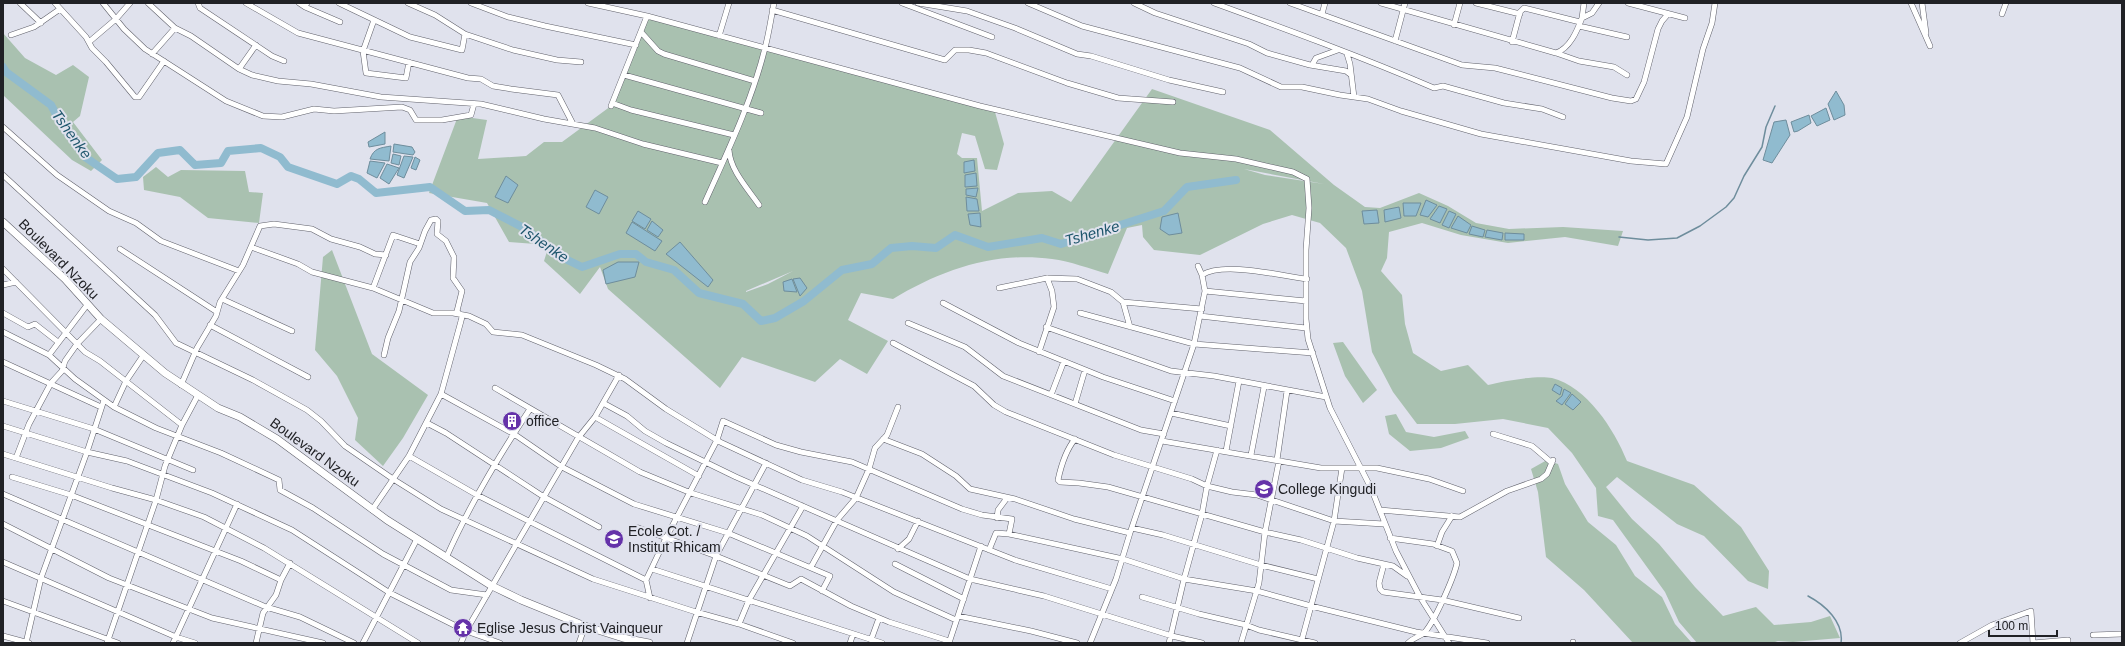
<svg xmlns="http://www.w3.org/2000/svg" width="2125" height="646" viewBox="0 0 2125 646" font-family="Helvetica,sans-serif">
<style>
.green{fill:#a9c1b0;fill-rule:evenodd}
.water{fill:#90bbcf;stroke:#6e8d9c}
.lines{fill:none;stroke-linecap:round;stroke-linejoin:round}
.stream{stroke:#6e8d9c;stroke-width:1.5}
.river{stroke:#90bbcf;stroke-width:8}
.street-casing{stroke:#60616b;stroke-width:6}
.secondary-casing{stroke:#60616b;stroke-width:8}
.street{stroke:#fff;stroke-width:5}
.secondary{stroke:#fff;stroke-width:7}
.labels{text-anchor:middle;dominant-baseline:central;stroke-width:4;stroke-linejoin:round;paint-order:stroke}
.street-label{font-size:14px;fill:#202125;stroke:#e0e2ed}
.poi-label{font-size:14px;fill:#202125;stroke:#e0e2ed;text-anchor:start}
.water-label{font-size:15px;font-style:italic;fill:#1e566c;stroke:#e0e2ed}
</style>
<rect width="100%" height="100%" fill="#e0e2ed"/>
<path class="green" d="M647 16 980 106 995 112 1004 144 997 170 985 169 975 136 962 133 957 154 962 158H977L982 211 1018 193 1052 191 1071 202 1152 89 1270 130 1334 185 1365 207 1380 208 1419 193 1448 206 1476 223 1509 229 1563 227 1623 231 1618 246 1565 237 1508 243 1461 235 1422 223 1389 232 1387 258 1381 271 1402 295 1405 324 1413 353 1441 371 1468 365 1488 385C1504 381 1536 375 1552 378 1587 387 1614 429 1627 461L1694 485 1741 527 1769 571 1768 589 1748 581 1704 536 1677 524 1617 477 1606 487 1632 519 1659 544 1695 587 1723 616 1756 607 1774 625 1811 622 1830 616 1840 638 1793 642 1778 641 1772 643H1697L1679 622 1665 592 1613 520 1598 516 1596 488 1572 453 1548 428 1503 419 1455 424H1417L1393 392 1372 352 1362 291 1346 248 1320 223 1292 215 1263 224 1200 255 1154 250 1143 237 1142 225 1127 228 1108 274C1090 269 1070 261 1052 259 995 251 941 270 893 299L861 293 848 320 888 341 867 374 840 359 815 382 742 357 720 388 608 289 600 267 580 294 544 261 549 245 509 242 487 203 429 193 458 116 487 120 478 159 526 156 544 142H562L611 106ZM1244 169 1324 184 1265 175ZM793 271 768 284 746 292V291Z
M3 33 25 58 56 75 73 65 89 77 80 116 73 122 102 160 91 171 72 160 3 95Z
M156 167 168 177 181 170 245 171 249 192 263 193 259 223 208 218 180 197 144 190 143 177Z
M332 250 372 354 428 395 403 438 383 466 355 440 358 418 337 376 315 350 323 257Z
M1343 342 1377 390 1363 403 1345 376 1333 343Z
M1396 414 1406 432 1434 437 1465 431 1469 438 1441 448 1410 451 1389 434 1385 416Z
M1547 460 1558 464 1565 484 1588 522 1616 545 1635 576 1662 597 1675 624 1692 643H1633L1584 590 1546 557 1538 492 1531 469Z"/>
<path class="water" d="M1836 91 1844 105 1845 115 1834 120 1828 104Z
M1826 108 1830 120 1817 126 1811 116Z
M1809 115 1811 123 1798 131 1794 132 1791 122Z
M1786 120 1790 135 1772 163 1763 160 1774 122Z
M385 132V144L369 147 368 142Z
M394 144 412 147 415 152 413 155 393 152Z
M391 146 389 161 370 159C374 148 380 148 391 146Z
M393 154 401 156 399 165 391 163Z
M404 156 413 157 404 178 397 175Z
M415 157 420 160 416 170 411 168Z
M974 160 975 171 964 173V162Z
M370 161 385 163 377 178 367 173Z
M387 164 399 168 389 184 380 178Z
M976 173 977 186 965 187V175Z
M506 176 518 185 508 203 495 197Z
M978 188 976 197 966 195V189Z
M595 190 608 197 599 214 586 207Z
M966 197 977 199 979 211H967Z
M1426 200 1437 205 1428 217 1420 215Z
M1403 203H1421L1416 216H1404Z
M1439 206 1447 209 1440 223 1430 219Z
M1399 207 1401 218 1385 222 1384 210Z
M1377 210 1379 223 1364 224 1362 211Z
M638 211 651 219 645 229 632 221Z
M1449 211 1456 214 1449 228 1442 225Z
M980 213 981 227 970 225 968 214Z
M1178 213 1182 233 1169 235 1160 229 1162 217Z
M1458 216 1471 225 1467 233 1451 228Z
M652 221 663 230 658 237 647 230Z
M632 222 662 241 655 251 626 233Z
M1472 226 1485 230 1483 237 1469 234Z
M1487 230 1503 233 1502 240 1485 237Z
M1505 233 1524 234V240H1505Z
M680 242 713 280 708 287 666 254Z
M618 262H639L635 277 606 284 603 270Z
M800 278 807 288 800 296 793 279Z
M792 279 797 292 784 291 783 282Z
M1555 384 1562 388 1560 395 1552 390Z
M1564 389 1571 393 1562 405 1556 401 1562 396Z
M1572 394 1581 402 1573 410 1565 404Z"/>
<g class="lines">
<path class="stream" d="M1619 237 1648 240 1677 238 1700 226 1726 207 1734 198 1744 176 1762 147 1766 127 1775 106
M1808 596C1825 605 1844 622 1841 643"/>
<path class="river" d="M3 67 6 72 51 105 63 127 85 157 117 179 136 177 158 153 180 150 195 165 221 163 228 151 261 148 280 157 288 167 337 184 351 176 359 179 376 193 430 187 465 211 489 210 526 229 559 256 582 267 620 254H636L646 262 674 270 699 293 743 304 761 321 775 318 804 301 842 270 872 264 891 248 912 246 936 248 955 235 988 247 1042 238 1061 244 1164 211 1187 187 1236 180"/>
<defs>
<path id="street" d="M20 3 41 23
M55 3 86 37 92 48 106 62 135 97H139L164 61
M103 3 124 29 145 49 226 101 263 116 282 117 314 109 334 111 402 107 410 110 416 120H442L471 115 474 104
M148 3 175 28 191 36 239 69 252 75 278 81 311 84 381 97 481 104 544 119 595 128 643 144 722 163
M198 3 200 8 272 56 284 61
M246 3 298 33 468 78 481 79 493 86 511 89 558 95 573 124
M299 3 305 7 307 3
M339 3 410 37 462 50 465 34 435 15 408 3
M471 3 508 17 545 26 636 45
M588 3 647 16 980 106 1180 153 1236 159 1293 172 1307 179 1309 208 1306 250V319L1308 339 1330 408 1371 488 1396 551 1420 597 1449 643
M902 3 992 37
M918 3 967 11 1015 28 1077 54 1091 56 1169 80 1223 92
M1028 3 1082 26 1240 68 1281 87H1302L1340 95 1368 99 1401 111 1481 134 1631 161 1666 164 1687 117 1703 49 1712 23 1715 3
M1134 3 1155 13 1249 44 1267 53 1310 65 1346 71 1350 74
M1214 3C1288 30 1362 57 1434 88L1443 86 1504 103 1542 109 1563 117
M1290 3 1462 65 1495 68 1612 98 1631 101 1636 99 1644 82 1658 29 1662 21 1668 14
M1381 3 1556 53C1570 48 1577 31 1582 18
M1476 3 1520 14
M1584 3 1582 18 1592 13 1599 3
M1628 3 1685 18
M1911 3 1930 46
M1922 3 1926 33
M305 7 340 22
M772 10 945 60 955 50H969L986 53 1067 83 1118 98 1173 102
M1322 14 1325 3
M2002 14 2006 3
M374 20 363 51 366 73 406 78 409 62
M1454 25 1460 3
M1579 26 1627 37
M641 32 658 51 664 54 755 81
M465 34 513 50 557 60 581 62
M11 35 34 27 60 9
M719 36 729 3
M1395 41 1405 3
M89 42 116 19 130 3
M1512 42 1520 12 1524 8 1580 22
M1556 53 1579 61 1614 67 1627 75
M152 54 175 28
M1347 54 1350 64 1354 97
M1312 65 1316 58 1338 50
M239 69 256 45
M624 75 761 113
M612 103 631 110 734 135
M611 106 647 16
M3 127 57 175 109 211 136 223 161 241 239 271
M729 150C730 170 748 189 759 205
M3 175 155 315 176 343 253 380 307 410 321 421 345 446 393 479 441 509 593 579 696 612 739 624 793 643
M705 202C727 153 752 101 765 48 769 33 771 18 774 3
M251 247 298 264 312 272 373 288 433 313H453L469 316 486 324 493 332 522 335 596 365 625 379 666 409 720 442 802 480 842 492 1015 560 1112 589
M120 249 217 312
M3 269 85 352 100 361 182 425
M1202 275C1224 261 1281 276 1307 279
M3 285 16 282
M373 288 393 235 420 244
M999 288 1047 278 1077 279 1111 292 1123 302 1202 309
M1205 291 1306 301
M222 299 292 331
M1123 302 1130 327
M943 303 1019 343 1103 377 1175 401
M3 313 28 327 35 324 58 342
M1080 313 1194 344 1313 353
M1200 316 1306 328
M908 323 965 347 1003 376 1141 430 1164 434
M210 325 308 377
M1046 327 1171 371 1214 376 1326 397
M3 332 49 355 75 379 114 407 156 428 221 453 279 480 280 490 313 508 383 554 451 590 487 595
M893 343 974 386 994 405 1006 412 1114 455 1192 479 1207 486 1232 492 1257 495 1334 521 1384 524
M1039 352 1054 307 1052 291 1047 278
M49 355 87 305
M3 362 101 407
M181 385 197 348 216 316 220 302 243 265 260 226 274 224 312 229 331 239 360 247 375 254 386 255
M495 388 640 472 691 493 762 515 807 536 894 592 956 620
M441 394 514 434 562 467 634 504 728 533 830 576 822 591
M1051 395 1064 361
M3 401 94 429 193 470
M603 403 627 416 645 431 666 443 736 477 970 579 1044 596 1172 636 1202 643
M1075 404 1085 370
M114 407 126 381 143 356
M1171 413 1231 426
M595 417 699 476
M427 423 446 433 544 497 599 527
M3 426 87 452 127 461 212 493 292 530 390 593 466 631 500 643
M1493 434 1532 446 1552 463
M883 439 922 454 956 476 970 489 1015 499 1074 519 1130 533
M1075 439C1066 450 1061 466 1058 480L1060 482 1079 483 1108 487 1265 532 1301 540 1357 558 1393 566 1407 576
M1162 441 1321 468H1377L1429 479 1463 491
M1226 451 1239 381
M3 454 112 488 156 500 204 517 264 548 418 643
M1251 455 1264 387
M409 456 477 495 646 580
M16 458 29 424 51 383 62 371 65 361 77 344 101 319
M1277 460 1287 391
M12 477 71 495 241 561 281 580
M3 494 266 607 300 617 354 643
M372 510 409 456 441 394 461 321 462 317 457 311 462 291 453 278 454 257 446 241 437 234 438 221 436 219 431 220 425 231 419 248 410 262 399 311 388 338 384 355
M1380 510 1460 517 1507 491 1541 479 1547 474 1553 460
M997 518 998 510 1007 498
M3 524 109 578 212 618 323 643
M636 527 716 556 790 586 801 579 851 606 889 622 949 641
M1132 528 1163 535 1261 565 1318 579
M1390 538 1433 544 1452 551 1457 563C1454 577 1434 623 1424 633 1419 637 1413 638 1408 643
M1437 546 1442 532 1452 516
M898 549 909 539 918 521
M989 550 996 533 1009 534 1123 559 1184 579 1257 591 1311 606 1416 632 1487 643
M446 558C469 506 498 457 530 409
M3 562 176 637 195 643
M895 564 964 599
M1384 564 1379 583 1380 589 1383 592 1442 600 1519 618
M811 567 837 520 856 498 869 469 875 448 887 435 898 407
M652 569 882 643
M1142 597 1199 614 1246 625 1259 630 1315 643
M650 598 646 580 666 538 717 440 723 421 776 445 801 452 852 462 962 509 982 515 1012 519 1009 534
M3 601 118 643
M958 616 1031 631 1077 643
M739 624 749 600 803 506
M2093 635 2122 634
M3 636 29 643
M871 640 879 618
M26 643 41 578 87 452 104 400
M107 643 156 500 165 466 182 425 198 395
M173 643 237 504
M256 643 263 613 276 595 281 580 290 563
M363 643 417 539
M461 643 466 631 578 438 595 417 619 375
M579 643 585 626
M687 643 716 556 766 463
M850 643 853 634
M949 643 981 546
M1090 643 1116 579 1130 533 1194 344 1205 291 1202 275 1198 266
M1169 643 1184 579 1202 514 1207 486 1217 450
M1241 643 1259 583 1265 532 1279 461
M1301 643 1334 521 1342 468
M1573 643V642
M1960 643 1992 625 2031 611 2033 643
M2033 643 2068 640V643"/>
<path id="secondary" d="M3 222 65 279 101 319 165 373 218 408 240 417 277 439 387 520 492 586 521 600 585 626 623 638 649 643"/>
</defs>
<use href="#street" class="street-casing"/>
<use href="#secondary" class="secondary-casing"/>
<use href="#street" class="street"/>
<use href="#secondary" class="secondary"/>
</g>
<defs>
<symbol id="building-disc" viewBox="-11 -11 22 22"><circle r="9.5" fill="#6532a9" stroke="#e0e2ed"/><path d="M-4-6H4V6H1V3H-1V6H-4ZM-2.5-4.3h1.7v1.8h-1.7ZM.8-4.3h1.7v1.8H.8ZM-2.5-1h1.7V.8h-1.7ZM.8-1h1.7V.8H.8Z" fill="#fff"/></symbol>
<symbol id="school-disc" viewBox="-11 -11 22 22"><circle r="9.5" fill="#6532a9" stroke="#e0e2ed"/><path d="M0-5L7-2L0 1L-7-2ZM-4 1L0 2.5L4 1V4Q0 6-4 4Z" fill="#fff"/></symbol>
<symbol id="temple-disc" viewBox="-11 -11 22 22"><circle r="9.5" fill="#6532a9" stroke="#e0e2ed"/><path d="M0-6L5-2H3V0L6.5 2.5H4V6H1.5V3h-3V6H-4V2.5H-6.5L-3 0V-2H-5Z" fill="#fff"/></symbol>
</defs>
<g fill-rule="evenodd">
<use href="#building-disc" x="501" y="410" width="22" height="22"/>
<use href="#school-disc" x="1253" y="478" width="22" height="22"/>
<use href="#school-disc" x="603" y="528" width="22" height="22"/>
<use href="#temple-disc" x="452" y="617" width="22" height="22"/>
</g>
<g class="labels">
<g class="street-label">
<text transform="translate(59 259) rotate(45)">Boulevard Nzoku</text>
<text transform="translate(315 452) rotate(36)">Boulevard Nzoku</text>
</g>
<g class="poi-label">
<text x="526" y="421">office</text>
<text x="1278" y="489">College Kingudi</text>
<text x="628" y="531">Ecole Cot. /<tspan x="628" dy="16">Institut Rhicam</tspan></text>
<text x="477" y="628">Eglise Jesus Christ Vainqueur</text>
</g>
<g class="water-label">
<text transform="translate(72 134) rotate(54)">Tshenke</text>
<text transform="translate(1092 233) rotate(-16)">Tshenke</text>
<text transform="translate(544 243) rotate(34)">Tshenke</text>
</g>
</g>
<rect width="2125" height="646" fill="none" stroke="#202125" stroke-width="8"/>
<path d="M1989 630v6h68v-6" fill="none" stroke="#202125" stroke-width="2"/>
<text x="1995" y="630" font-size="12" fill="#202125" stroke="#e0e2ed" stroke-width="3" paint-order="stroke">100 m</text>
</svg>
